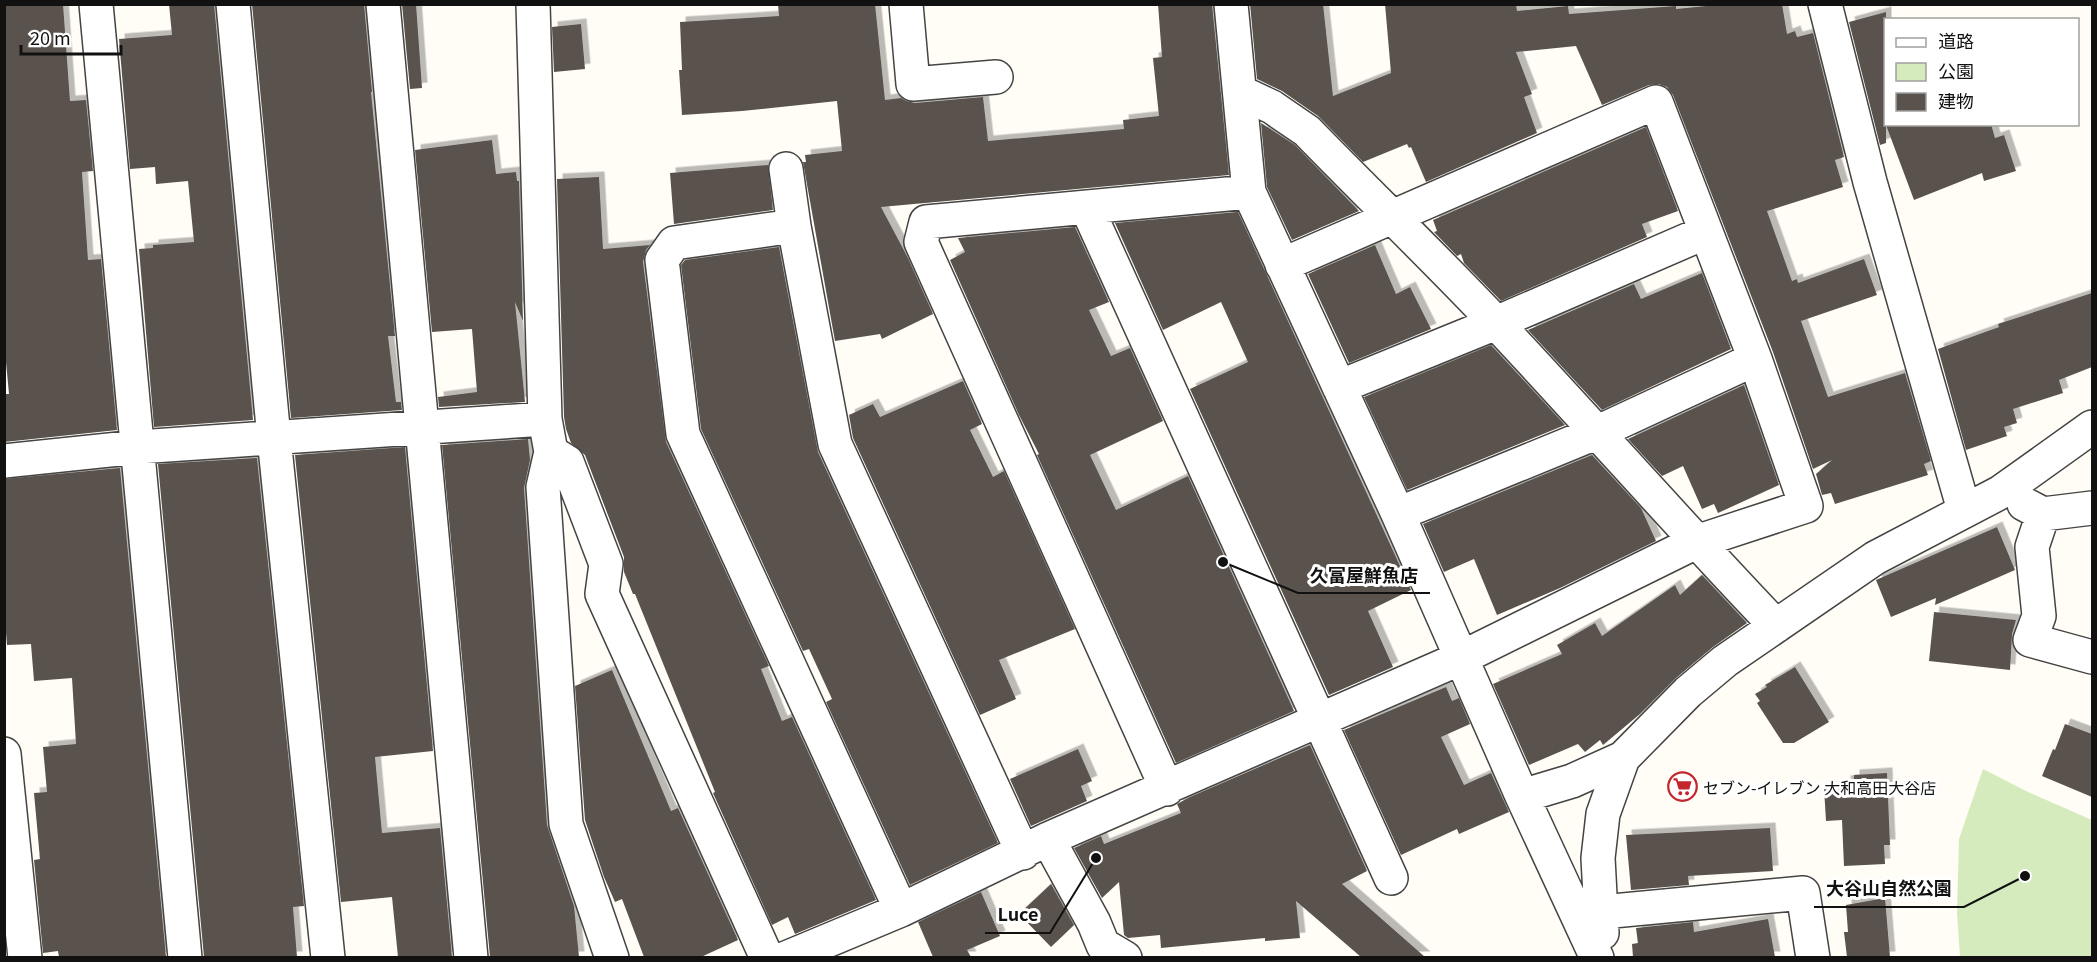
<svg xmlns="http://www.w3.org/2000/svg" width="2097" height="962" viewBox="0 0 2097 962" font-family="Georgia,'Noto Sans JP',serif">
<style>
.green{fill:#d5ebbd}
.building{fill:#5a524d;filter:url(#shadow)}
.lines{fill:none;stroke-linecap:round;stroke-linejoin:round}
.minor-casing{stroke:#444;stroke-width:36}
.minor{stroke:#fff;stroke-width:33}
.labels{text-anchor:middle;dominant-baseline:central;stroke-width:6;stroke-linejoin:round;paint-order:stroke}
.poi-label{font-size:16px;fill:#111;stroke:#fff;text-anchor:start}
.leader{fill:none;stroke:#111;stroke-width:2}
.callout-dot{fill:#111;stroke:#fff;stroke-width:2}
.callout-label{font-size:18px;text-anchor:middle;font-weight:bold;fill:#111;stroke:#fff;stroke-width:6;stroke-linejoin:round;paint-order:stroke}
</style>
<defs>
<filter id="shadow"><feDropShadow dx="5.5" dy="-5.5" stdDeviation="0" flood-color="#0004"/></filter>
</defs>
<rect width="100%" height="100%" fill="#fffdf5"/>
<path class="green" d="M1983 769 2028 792 2092 820V957H1960L1957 913 1959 839Z"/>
<path class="building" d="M4 4H63L70 101 86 100 93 171 82 172 88 260 101 259 117 430 4 442V394H9L4 341Z
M169 4H214L253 420 154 427 139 249 153 248V245L194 242 188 181 156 184 155 167 130 169 119 39 172 35Z
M252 4H364L372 92H371L395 336H388L396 402H401L402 410 291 418Z
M402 4H416L422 88 410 89Z
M778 4H875L885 100 901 98 906 101 915 103 983 97 988 141 1124 129 1123 120 1159 116 1153 58 1162 57 1158 4H1212L1229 175 881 207 908 258 933 314 882 339 880 334 835 341 803 162H806L805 155 842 151 837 101 742 111 682 115 679 70H682L680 22 779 16Z
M1250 4H1323L1333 96 1391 73 1385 4H1516L1517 11 1568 6 1569 14 1676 6V9L1726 4H1782L1787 34 1795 31 1797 37 1813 33 1844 157 1835 160 1843 187 1767 211 1792 281 1797 279 1798 283 1864 259 1877 295 1801 321 1828 397 1905 373 1931 461 1924 464 1928 475 1835 504 1831 493 1822 495 1816 474 1832 460 1813 469 1773 352 1673 95 1667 87 1659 84 1649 85 1602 105 1576 46 1516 52 1532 94 1524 97 1537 133 1426 182 1411 147 1409 148 1407 144 1363 162 1318 116 1282 91 1257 79Z
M1886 12V124H1991L1995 138 2004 135 2016 171 1984 181 1982 173 1914 200 1886 125V143L1880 145 1849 22Z
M581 24 585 69 554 72 552 27Z
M1261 123 1295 145 1359 211 1292 240 1267 187Z
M1646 127 1678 211 1642 224 1647 237 1501 301 1464 263 1461 254 1457 256 1434 232 1437 231 1433 220Z
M492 140 496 174 516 172 517 181H519L523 321 515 302 525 402 439 407 438 397 477 392 472 329 432 332 415 150Z
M768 165 773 210 674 224 670 173Z
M599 177 603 249 650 245 646 250 643 262 666 442 769 666 761 669 782 721 792 717 876 900 795 934 788 917 772 925 713 793 715 792 635 594H633L624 572V557L585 455 571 443 566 429 564 417 557 179Z
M1238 212 1411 590 1368 611 1393 667 1329 695 1190 389 1248 362 1221 302 1163 330 1115 223Z
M1075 227 1109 302 1089 310 1111 356 1130 348 1163 421 1090 455 1116 510 1188 476 1294 711 1176 763 1037 455 1039 454 1019 415 950 260 965 252 958 238Z
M1375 245 1396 294 1410 287 1431 329 1349 363 1308 274Z
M779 247 818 452 998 843 910 885 826 702 832 699 809 649 803 651 701 429 681 265 685 260Z
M1702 273 1731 349 1602 410 1528 330 1634 284 1641 299Z
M2092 293V367L2059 380 2063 393 2013 409 2017 423 2004 427 2007 436 1966 450 1938 349 1999 327 1998 324Z
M1491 345 1565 425 1407 490 1364 397Z
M963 381 982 424 970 430 993 477 1004 471 1075 629 999 660 1016 699 980 715 853 438 849 415 873 404 880 417Z
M1744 385 1779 485 1718 513 1714 504 1702 509 1683 466 1662 476 1628 439Z
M528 439 530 460 524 488 547 825 574 906 579 957H490L442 445Z
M405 447 433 751 375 757 382 833 440 828 452 957H398L392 897 341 902 295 455Z
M1592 455 1641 508 1656 541 1560 588 1497 615 1474 559 1444 572 1423 524Z
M257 458 304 906 293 907 297 957H204L158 464Z
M120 468 166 957H59L58 951 43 953 34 860 40 859 34 793 47 792 43 747 76 744 72 678 34 681 31 644 7 645 4 608V479Z
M1997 527 2015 570 1935 605 1936 598 1891 617 1876 580Z
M1702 575 1747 623 1713 647 1676 678 1640 714 1603 745 1600 740 1585 752 1578 744 1529 765 1493 684 1562 654 1557 645 1595 623 1602 636 1675 585 1680 595Z
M1934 612 2016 620 2012 634 2010 670 1929 661Z
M1795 667 1829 722 1794 743H1783L1757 703 1760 701 1755 694 1767 687 1765 685Z
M612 670 671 811 678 808 738 940 701 957H644L622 899 615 902 604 877 585 820 575 686Z
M1446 687 1452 701 1459 698 1470 724 1441 737 1464 785 1491 773 1509 812 1459 834 1457 829 1401 855 1344 730Z
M2065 724 2092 734V797L2042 776 2053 749 2055 750Z
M1310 745 1367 871 1342 884 1425 957H1361L1296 901 1300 938 1265 941V938L1161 948 1160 935 1128 938 1124 935 1119 882 1102 898 1074 848 1101 836 1104 844 1181 813 1177 804 1190 797Z
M1078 749 1092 781 1081 786 1087 801 1031 826 1010 779Z
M1887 773 1890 845H1884L1885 864 1844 866 1842 820 1826 821 1824 788 1846 787 1845 781 1854 780V775Z
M1770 828 1773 871 1688 876 1689 885 1631 890 1626 835Z
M1051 884 1074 925 1051 947 1019 914Z
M981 892 1000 936 967 950 971 957H933L918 922Z
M1885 898 1890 957H1847L1844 932H1848L1846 905Z
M1768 919 1775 957H1633L1632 944 1638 943 1636 928 1693 922 1694 932Z"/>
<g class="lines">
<defs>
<path id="minor" d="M96 4 185 958
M233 4 274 438 328 958
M383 4 471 958
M533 4 545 419 551 452 543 487 566 824 612 958
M906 4 913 84 996 77
M1231 4 1249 192 1398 514 1522 796 1597 958
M1825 4 1870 182 1964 510
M1240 92 1272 107 1307 131C1370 196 1436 259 1498 325 1592 425 1682 528 1776 626
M786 169 794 226
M1087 208 1391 878
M1339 387 1496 323 1706 232
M551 452 567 462 606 564 602 594 767 958
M4 461 138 447 545 419
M2024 504 2043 514 2092 508
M1398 514 1598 432 1755 359
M2043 514 2032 547 2039 616 2030 640 2092 657
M4 754 25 958
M1167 789 921 242 926 222 1249 192
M1522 796 1572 781 1623 758 1688 692 1725 661 1875 558 2001 492 2092 427
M1048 839 1094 923 1103 945 1125 958
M901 910 683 434 662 260 674 243 794 226 835 444 1023 853
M1602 912 1803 893 1813 958
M1602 933 1598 858 1603 814 1623 758
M786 958 901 910 1048 839 1461 658 1696 542 1806 506 1755 359 1656 102 1282 265"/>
</defs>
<use href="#minor" class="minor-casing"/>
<use href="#minor" class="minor"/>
</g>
<defs>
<symbol id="supermarket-ring" viewBox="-11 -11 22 22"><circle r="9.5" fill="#fff" stroke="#c4262e" stroke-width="1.5"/><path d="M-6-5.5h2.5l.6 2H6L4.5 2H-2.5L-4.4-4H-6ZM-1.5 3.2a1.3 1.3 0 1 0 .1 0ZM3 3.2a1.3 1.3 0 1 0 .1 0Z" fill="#c4262e"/></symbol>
</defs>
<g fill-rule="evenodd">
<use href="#supermarket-ring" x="1666" y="770" width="33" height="33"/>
</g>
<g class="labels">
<g class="poi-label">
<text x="1703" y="787">セブン-イレブン 大和高田大谷店</text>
</g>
</g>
<path class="leader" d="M1223 562L1298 593H1430M2025 876L1964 907H1814M1096 858L1050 933H985"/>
<g class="callout-dot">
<circle cx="1223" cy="562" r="6"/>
<circle cx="2025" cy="876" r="6"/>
<circle cx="1096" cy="858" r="6"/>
</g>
<g class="callout-label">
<text x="1364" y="582">久富屋鮮魚店</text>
<text x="1889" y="895">大谷山自然公園</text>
<text x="1018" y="921">Luce</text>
</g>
<rect width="2097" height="962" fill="none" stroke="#111111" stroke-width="12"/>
<rect x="1884" y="18" width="195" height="108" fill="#ffffff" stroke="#a0a0a0" stroke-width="1.5"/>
<rect x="1896" y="38" width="30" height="9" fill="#ffffff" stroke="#a0a0a0" stroke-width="1.5"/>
<text x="1938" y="48" font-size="18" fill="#111111">道路</text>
<rect x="1896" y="63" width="30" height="18" fill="#d5ebbd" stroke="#a0a0a0" stroke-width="1.5"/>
<text x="1938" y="78" font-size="18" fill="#111111">公園</text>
<rect x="1896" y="93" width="30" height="18" fill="#5a524d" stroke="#a0a0a0" stroke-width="1.5"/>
<text x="1938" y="108" font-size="18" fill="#111111">建物</text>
<path d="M21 45v9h100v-9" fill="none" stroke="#111111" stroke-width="3"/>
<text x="30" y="45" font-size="18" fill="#111111" stroke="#ffffff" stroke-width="4.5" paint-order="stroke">20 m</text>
</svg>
